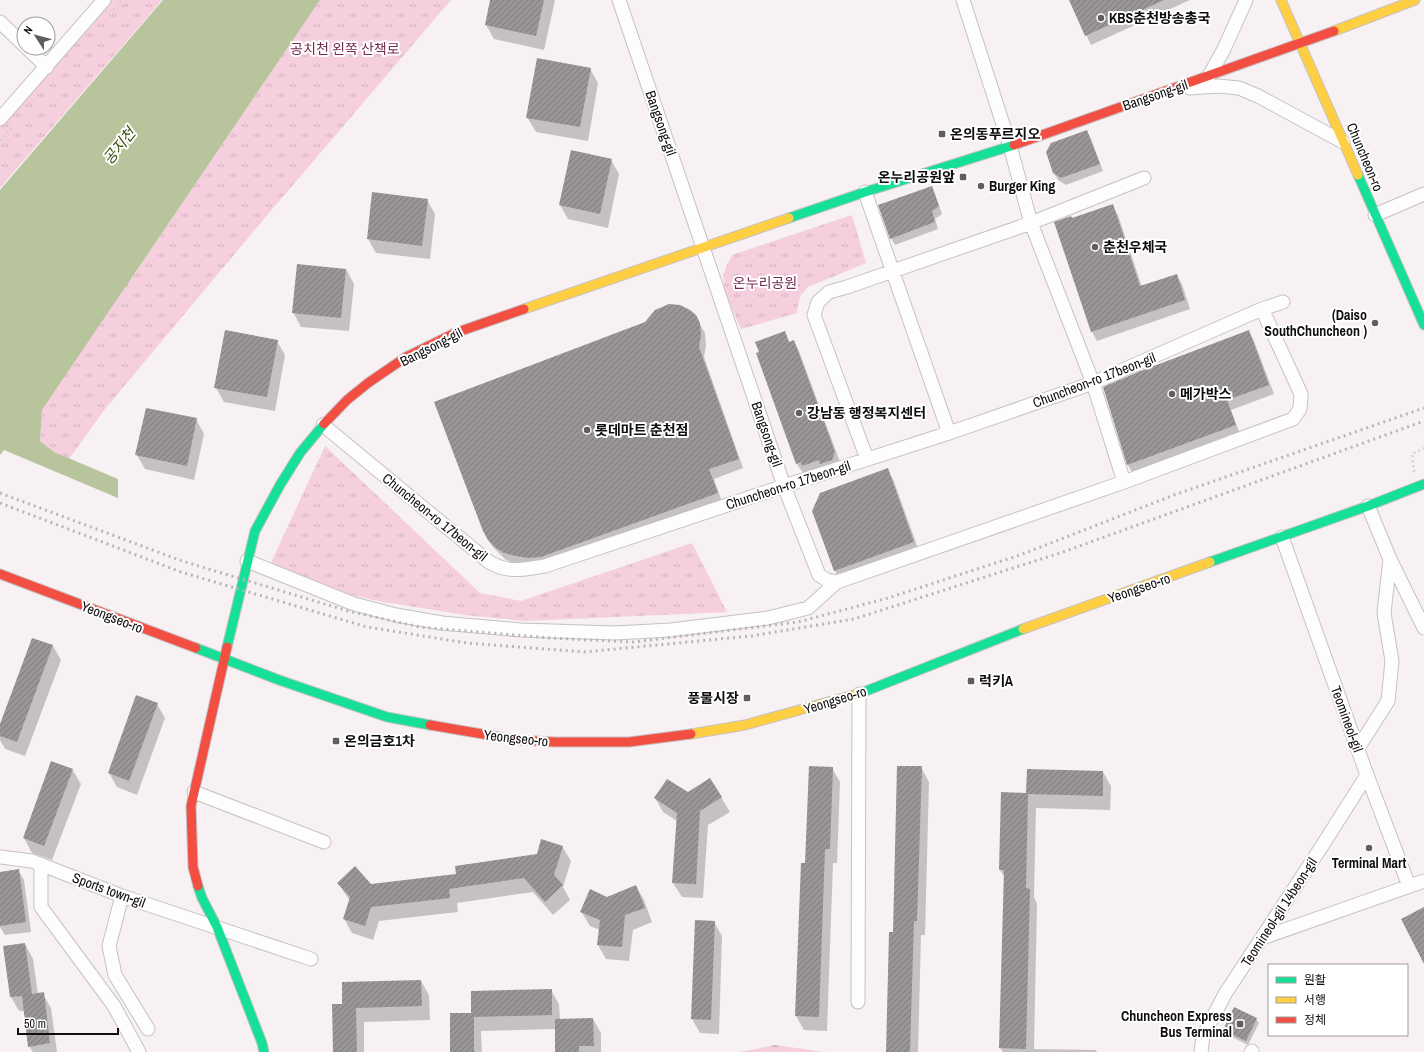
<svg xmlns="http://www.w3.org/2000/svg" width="1424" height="1052" viewBox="0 0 1424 1052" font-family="'Archivo Narrow','Noto Sans KR',sans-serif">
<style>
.grass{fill:url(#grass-tufts)}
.forest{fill:url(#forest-firs)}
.water{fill:#b8c49c}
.shadow{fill:#0003}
.building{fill:url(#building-hatch)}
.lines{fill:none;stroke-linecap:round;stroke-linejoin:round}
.street-casing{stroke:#c6c1c3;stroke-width:15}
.fast-casing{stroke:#c6c1c3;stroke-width:11}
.slow-casing{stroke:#c6c1c3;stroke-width:11}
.jam-casing{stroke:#c6c1c3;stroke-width:11}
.path{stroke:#d3d1d1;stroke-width:2.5;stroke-dasharray:2 3;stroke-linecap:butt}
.street{stroke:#fefdfd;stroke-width:13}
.fast{stroke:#16e098;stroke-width:9}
.slow{stroke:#ffcf43;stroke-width:9}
.jam{stroke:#f24e42;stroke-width:9}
.rail{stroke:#b6b5b5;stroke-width:3;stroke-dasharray:2 4;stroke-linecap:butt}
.poi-dot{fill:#615d5e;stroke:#fff;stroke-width:1.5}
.labels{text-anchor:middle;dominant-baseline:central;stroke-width:4;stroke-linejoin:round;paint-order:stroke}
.poi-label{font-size:14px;font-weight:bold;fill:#100d0e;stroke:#fff;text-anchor:start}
.park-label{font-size:14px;fill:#762a4f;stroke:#fff}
.street-label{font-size:14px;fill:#100d0e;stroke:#fff}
.water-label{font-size:15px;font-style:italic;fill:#3a4b07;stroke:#fff}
</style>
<defs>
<pattern id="grass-tufts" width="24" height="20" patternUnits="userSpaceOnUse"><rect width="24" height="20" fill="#f5cfde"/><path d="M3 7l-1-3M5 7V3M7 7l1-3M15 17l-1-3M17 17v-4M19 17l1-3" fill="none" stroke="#d1b1bd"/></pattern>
<pattern id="forest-firs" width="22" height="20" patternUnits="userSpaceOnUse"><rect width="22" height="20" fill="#f5cfde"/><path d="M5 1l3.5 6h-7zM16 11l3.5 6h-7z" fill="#d1b1bd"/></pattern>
<pattern id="building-hatch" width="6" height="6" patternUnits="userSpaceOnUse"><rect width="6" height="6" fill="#9a9698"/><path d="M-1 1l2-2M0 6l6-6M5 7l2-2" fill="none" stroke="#7c797a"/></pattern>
</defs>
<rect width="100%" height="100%" fill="#f7f1f3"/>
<path class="grass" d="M107 0H162L0 188V119Z
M320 0H451L269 213 105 409 69 459 54 452 40 441 42 410Z
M852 215 866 263 808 287 801 295 798 305 797 313 741 329 725 293 723 274 732 255Z
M325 446 480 593 521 601 692 543 727 612 524 621 465 615 383 602 314 587 269 567Z"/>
<path class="forest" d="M775 1045 825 1052H740Z"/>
<path class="water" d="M163 0H320L42 410 40 441 54 452 118 479V498L4 450 0 455V190Z"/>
<path class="shadow" d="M491 0H555L544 50 494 39 486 25Z
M1070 0H1190L1091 45Z
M590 69 598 83 588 141 536 132 527 117Z
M1087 132 1091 139 1103 171 1066 185 1058 180 1054 173Z
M611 160 619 174 608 228 568 219 560 205Z
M931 187 935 194 942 214 935 219 938 229 895 245 891 238Z
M427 200 435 214 430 259 376 253 368 239Z
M1112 205 1118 215 1142 287 1176 275 1182 284 1190 309 1097 341 1092 332 1072 219Z
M346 269 354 284 349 331 301 327 293 312Z
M695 316 705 333 706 345 704 357 743 468 714 479 722 502 547 566H522L506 560 492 546 486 536Z
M784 332 790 343 794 342 799 351 840 462 808 475 807 472 803 473 797 464 757 354Z
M1249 332 1254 341 1274 394 1231 410 1240 434 1133 474 1128 465 1104 388Z
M277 341 285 355 275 411 224 402 216 388Z
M196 419 204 434 194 480 145 469 137 455Z
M887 470 893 479 919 551 840 580 835 571 813 511Z
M32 639 53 646 61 660 25 756 5 749 0 740V726Z
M157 704 165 718 137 795 117 787 109 773Z
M52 762 72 769 81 784 52 860 32 853 24 838Z
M921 767 929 782 925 935H921L918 1052H887L893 933Z
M832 768 840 782 837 863H833L827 1031 804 1030 796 1016 806 864Z
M1103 772 1111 786 1110 810 1036 808 1034 897 1037 904 1034 1049 1096 1050 1097 1052H1003L1000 1048 1005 878 1000 870 1027 794Z
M710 779 730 812 708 825 703 898 682 897 673 883 677 821 663 812 655 798 688 793Z
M562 846 571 861 563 887 570 900 553 915 533 892 457 903 458 912 379 921 373 940 352 933 344 919 350 901 338 883 371 885 458 875 537 855Z
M18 870 24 880 31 932 5 935 0 927V873Z
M636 886 644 900 652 922 633 930 629 961 606 959 598 945 600 930 590 926 581 911Z
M696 921 714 922 722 936 719 1034 700 1033 692 1019Z
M25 944 33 959 38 994H43L51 1008 57 1052H33L29 1046 25 1011H19L11 997 4 947Z
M421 981 429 995 430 1020 364 1022V1052H334L343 1005Z
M551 990 559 1004 560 1020 593 1019 601 1033V1052H556V1029L481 1031 482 1052H451L472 1014Z
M1256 1019 1259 1023 1248 1045 1226 1034 1224 1030Z"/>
<path class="building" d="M490 0H544L536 36 485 25Z
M1069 0H1164L1085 36Z
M537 58 591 68 580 127 526 118Z
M1087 130 1100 164 1061 178 1053 173 1046 152 1051 143Z
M571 150 612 159 600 214 559 205Z
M932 186 939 206 932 211 935 222 890 239 878 205Z
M372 192 428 199 422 246 367 239Z
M1113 204 1140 286 1177 274 1185 300 1091 332 1054 222 1071 216 1072 218Z
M297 264 346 269 341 318 292 313Z
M669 304 680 305 690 310 696 315 700 323 701 335 699 347 739 459 709 469 718 493 541 557 528 558 516 556 504 553 496 548 488 540 483 531 434 402 645 322 655 310Z
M225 330 278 340 267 397 214 388Z
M1249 330 1269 385 1227 400 1236 425 1127 465 1103 387 1138 372Z
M785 331 789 342 794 340 835 452 832 460 820 464 819 460 802 466 801 462 796 464 756 353 759 352 755 342Z
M146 408 197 418 187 466 135 455Z
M888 468 914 542 834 571 812 511 820 493Z
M32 638 53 645 17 742 0 736V724Z
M136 695 158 703 129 781 108 773Z
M51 761 73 769 44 846 23 838Z
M809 766 833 767 830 849H825L819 1017 795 1016 801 863H805Z
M897 766H922L917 921H914L910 1052H886L889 932H893Z
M1027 769 1103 771V796L1028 794 1026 888 1030 889 1026 1049 999 1048 1004 870H999L1001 792 1026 793Z
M710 778 722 797 700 811 696 884 672 883 677 813 654 798 667 779 688 792Z
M541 839 563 846 554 875 563 885 545 902 524 878 449 889 450 898 371 907 365 926 343 919 350 897 337 883 355 866 371 884 456 874 455 866 537 854Z
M19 869 26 922 0 926V872Z
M636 885 645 908 625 915 622 947 597 945 600 920 580 912 590 889 607 897Z
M1424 907V964L1401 919Z
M695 920 715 921 711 1020 691 1019Z
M25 943 32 994 44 992 50 1043 28 1047 22 996 10 997 3 946Z
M421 980 422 1006 356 1008 357 1052H333L332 1004H342V982Z
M552 989V1015L474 1017V1052H450V1013H471V991Z
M1234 1007 1257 1018 1246 1041 1223 1030Z
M593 1018 594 1046H579V1052H555V1019Z"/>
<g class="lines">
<defs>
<path id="street" d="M619 0 784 486 819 575 827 580 837 582 1124 482 1293 419 1300 409 1301 394 1262 309
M963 0 1010 146 1031 223 1093 383 1124 482
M0 22 24 45
M27 48 47 67
M1209 76 1224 49 1246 0
M1190 88 1218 86 1239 88 1258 96 1343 142
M0 119 104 0
M865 192 949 433
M1375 215 1424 194
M323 425 489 562C510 574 523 569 545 566L784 486 949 433 1093 383 1262 309 1283 302
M867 459 814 315 818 302 829 292 847 287 1031 223 1144 178
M1368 506 1390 559 1424 628
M1282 537 1367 775 1409 886
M247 561 354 604 396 615 442 623 521 630 614 633 671 630 768 618 808 608 837 582
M1358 748 1388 701 1392 661 1384 613 1390 559
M194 792 324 842
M0 857 32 861 122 896 311 959
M41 865V907L114 1006 139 1052
M122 896 109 946 115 975 148 1029
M1262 938 1424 881
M858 1002 859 694
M1201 1052 1203 1036 1225 994 1322 846 1367 775
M1251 1052 1252 1051"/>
<path id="fast" d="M1358 175 1424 325
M789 218 865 192 1014 145
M1210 562 1368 506 1424 484
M227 647 255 531 280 485 300 453 324 424
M196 648 279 680 387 717 430 725
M861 693 1023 629
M198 886 202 898 217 927 262 1043 264 1052"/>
<path id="slow" d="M1281 0 1358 175
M1334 31 1415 0
M524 309 789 218
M1023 629 1210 562
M691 734 745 725 861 693"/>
<path id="jam" d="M1014 145 1334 31
M324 424 347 400 368 383 406 357 455 333 524 309
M0 574 196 648
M430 725 517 740 555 742H629L691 734
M198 886 193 867 191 806 227 647"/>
</defs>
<use href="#street" class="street-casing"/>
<use href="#fast" class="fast-casing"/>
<use href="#slow" class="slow-casing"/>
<use href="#jam" class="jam-casing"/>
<path class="path" d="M114 10 123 0
M0 141 12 127
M1414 472 1412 454 1424 448"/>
<use href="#street" class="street"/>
<use href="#fast" class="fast"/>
<use href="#slow" class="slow"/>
<use href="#jam" class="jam"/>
<path class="rail" d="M0 493 182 561 348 611 420 627 550 638 633 642 798 622 888 598 1020 555 1174 495 1424 408
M0 503 181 572 367 627 467 643 584 652 751 636 854 619 1063 552 1424 421"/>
</g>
<g class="poi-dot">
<circle cx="1101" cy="18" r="4"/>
<rect x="938" y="130" width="8" height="8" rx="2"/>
<rect x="959" y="173" width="8" height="8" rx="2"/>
<circle cx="981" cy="186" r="4"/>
<circle cx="1095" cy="247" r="4"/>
<circle cx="1375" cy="323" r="4"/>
<circle cx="1172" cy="394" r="4"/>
<circle cx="799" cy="413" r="4"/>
<circle cx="587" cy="430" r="4"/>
<rect x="967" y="677" width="8" height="8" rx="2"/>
<rect x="743" y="694" width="8" height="8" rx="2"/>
<rect x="332" y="737" width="8" height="8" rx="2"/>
<circle cx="1369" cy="848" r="4"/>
<rect x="1236" y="1020" width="8" height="8" rx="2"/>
</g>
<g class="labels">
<g class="poi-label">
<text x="1109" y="18">KBS춘천방송총국</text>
<text x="950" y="134">온의동푸르지오</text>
<text x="955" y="177" text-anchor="end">온누리공원앞</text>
<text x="989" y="186">Burger King</text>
<text x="1103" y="247">춘천우체국</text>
<text x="1367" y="315" text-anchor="end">(Daiso<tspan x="1367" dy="16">SouthChuncheon )</tspan></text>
<text x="1180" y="394">메가박스</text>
<text x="807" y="413">강남동 행정복지센터</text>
<text x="595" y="430">롯데마트 춘천점</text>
<text x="979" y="681">럭키A</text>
<text x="739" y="698" text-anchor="end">풍물시장</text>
<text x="344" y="741">온의금호1차</text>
<text x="1369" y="863" text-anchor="middle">Terminal Mart</text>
<text x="1232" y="1016" text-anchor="end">Chuncheon Express<tspan x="1232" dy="16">Bus Terminal</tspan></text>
</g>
<g class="park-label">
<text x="345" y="49">공치천 왼쪽 산책로</text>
<text x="765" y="283">온누리공원</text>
</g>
<g class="street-label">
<text transform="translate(1155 95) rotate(-19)">Bangsong-gil</text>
<text transform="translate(661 123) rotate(71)">Bangsong-gil</text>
<text transform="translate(1365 157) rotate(67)">Chuncheon-ro</text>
<text transform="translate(431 347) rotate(-27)">Bangsong-gil</text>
<text transform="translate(1094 380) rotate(-21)">Chuncheon-ro 17beon-gil</text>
<text transform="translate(767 434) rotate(71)">Bangsong-gil</text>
<text transform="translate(788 485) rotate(-18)">Chuncheon-ro 17beon-gil</text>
<text transform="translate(435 517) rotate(39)">Chuncheon-ro 17beon-gil</text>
<text transform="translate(1139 588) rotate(-19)">Yeongseo-ro</text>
<text transform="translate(112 617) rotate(21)">Yeongseo-ro</text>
<text transform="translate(835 700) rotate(-17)">Yeongseo-ro</text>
<text transform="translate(1347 719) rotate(70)">Teomineol-gil</text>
<text transform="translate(516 738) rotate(6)">Yeongseo-ro</text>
<text transform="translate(109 890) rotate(20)">Sports town-gil</text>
<text transform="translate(1279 912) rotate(-57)">Teomineol-gil 14beon-gil</text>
</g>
<g class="water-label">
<text transform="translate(119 146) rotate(-51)">공지천</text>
</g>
</g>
<rect x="1268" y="964" width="140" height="72" fill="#ffffff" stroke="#9f9e9f"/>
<rect x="1276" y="977" width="20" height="6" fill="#16e098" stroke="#9f9e9f"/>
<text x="1304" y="984" font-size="12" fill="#100d0e">원활</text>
<rect x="1276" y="997" width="20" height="6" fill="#ffcf43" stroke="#9f9e9f"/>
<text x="1304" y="1004" font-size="12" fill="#100d0e">서행</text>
<rect x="1276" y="1017" width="20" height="6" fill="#f24e42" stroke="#9f9e9f"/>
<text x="1304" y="1024" font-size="12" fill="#100d0e">정체</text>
<g transform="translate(36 36) rotate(306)"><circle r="19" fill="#ffffff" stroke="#9f9e9f"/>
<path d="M0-3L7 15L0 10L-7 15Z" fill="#615d5e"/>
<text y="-6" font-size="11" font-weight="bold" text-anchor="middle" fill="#100d0e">N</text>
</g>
<path d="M18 1028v6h100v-6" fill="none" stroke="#100d0e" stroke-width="2"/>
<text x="24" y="1028" font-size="12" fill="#100d0e" stroke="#ffffff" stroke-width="3" paint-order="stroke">50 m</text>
</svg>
